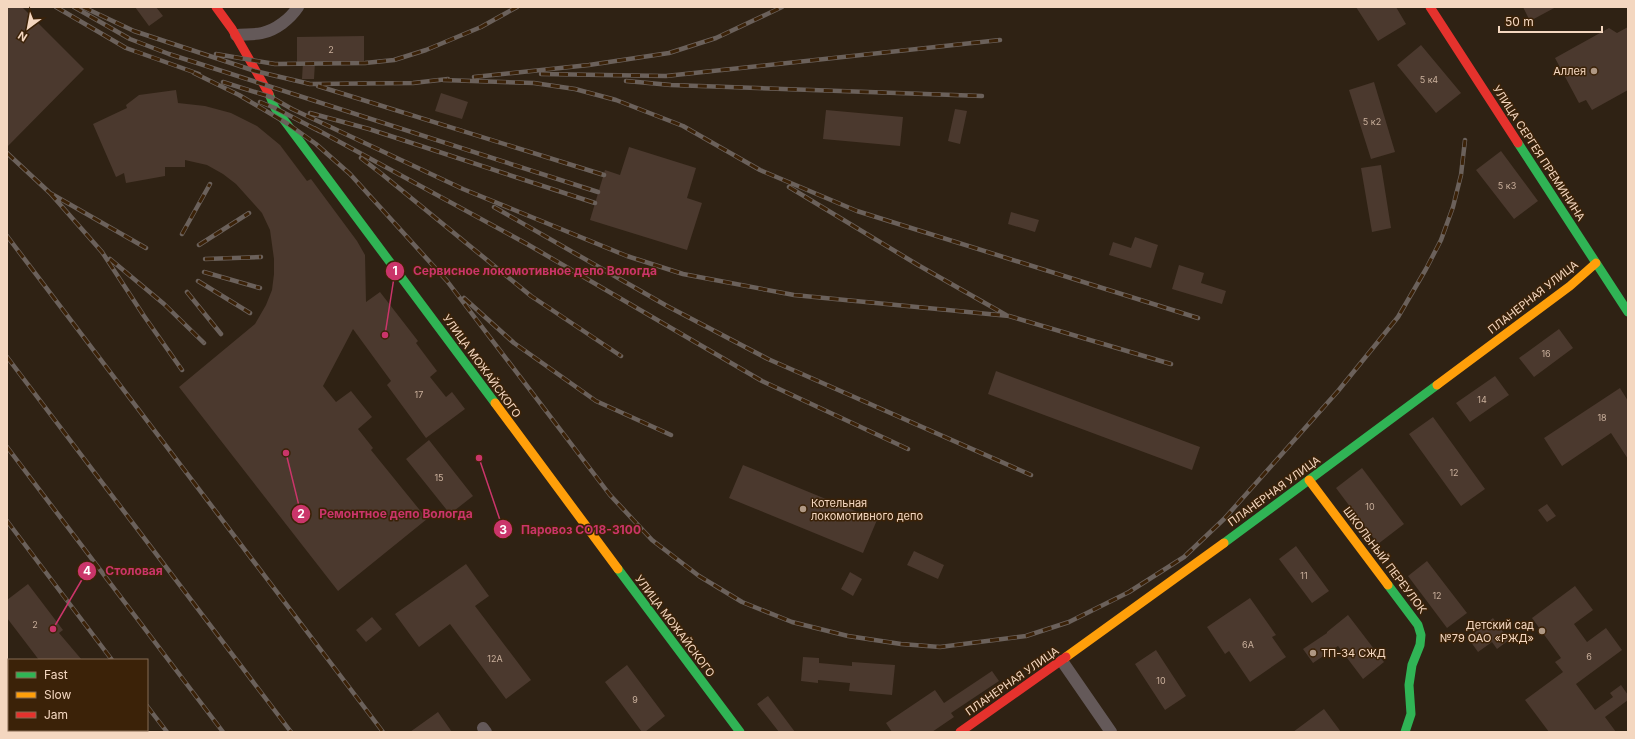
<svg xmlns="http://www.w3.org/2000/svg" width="1635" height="739" viewBox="0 0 1635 739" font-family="Inter,sans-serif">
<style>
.building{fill:#4b392e}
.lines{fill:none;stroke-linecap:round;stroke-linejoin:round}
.street{stroke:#645959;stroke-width:12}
.fast{stroke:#30b455;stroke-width:9}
.slow{stroke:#ff9f0a;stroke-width:9}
.jam{stroke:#e5322d;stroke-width:9}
.rail-casing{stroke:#6b615b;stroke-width:4.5}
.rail{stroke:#3b2208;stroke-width:3;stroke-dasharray:9;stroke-linecap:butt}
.poi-dot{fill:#af9884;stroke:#3b2208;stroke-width:1.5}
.labels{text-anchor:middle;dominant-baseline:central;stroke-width:3;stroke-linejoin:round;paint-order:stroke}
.number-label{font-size:9px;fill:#cab09c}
.poi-label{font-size:11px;fill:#f4d7c0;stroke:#3b2208;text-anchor:end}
.street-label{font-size:11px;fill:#f4d7c0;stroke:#3b2208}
.leader{fill:none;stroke:#ca356a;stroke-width:1.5}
.callout-dot{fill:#ca356a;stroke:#3b2208;stroke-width:1.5}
.mark-label{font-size:12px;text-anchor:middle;font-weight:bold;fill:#fff}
.callout-label{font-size:12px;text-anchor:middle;font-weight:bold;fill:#ca356a;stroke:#3b2208;stroke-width:3;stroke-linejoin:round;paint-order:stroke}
</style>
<rect width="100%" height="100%" fill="#2f2214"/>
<path class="building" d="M7 7H22L84 69 7 147Z
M135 7H156L163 16 149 26Z
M1356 7H1396L1406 24 1378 41Z
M1523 7H1556L1530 21Z
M1628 27V90L1592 110 1586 100 1579 103 1555 58 1609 28 1617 33Z
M364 36V62H315L314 79H302L303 62H297V37Z
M1421 45 1461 93 1436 113 1397 65Z
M1374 82 1395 152 1371 159 1349 90Z
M176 90 178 103 205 106 231 113 257 126 280 145 307 181 311 179 357 241 365 255 366 302 380 292 418 341 416 343 437 371 430 377 446 397 452 392 465 409 426 438 387 385 391 381 353 329 323 386 336 402 351 391 372 417 358 429 373 448 371 450 427 519 338 591 179 387 255 324 266 305 272 290 274 274V259L270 230 262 213 236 184 223 174 207 165 185 160V167H165V176L126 183 124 173 116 177 93 124 127 108 126 105 139 95Z
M441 93 468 102 462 119 435 111Z
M955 109 967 111 960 144 948 141Z
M826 110 903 117 900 146 823 139Z
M629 147 696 168 687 198 702 203 687 250 590 220 605 170 620 175Z
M1501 151 1538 201 1514 219 1476 170Z
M1381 165 1391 228 1372 232 1361 168Z
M1011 212 1039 220 1035 232 1008 224Z
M1135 237 1158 245 1151 268 1109 255 1113 242 1131 248Z
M1179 265 1204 273 1201 283 1226 291 1222 304 1172 289Z
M1559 329 1573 348 1534 377 1519 358Z
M996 371 1200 447 1192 470 988 394Z
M1495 376 1509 395 1470 422 1456 403Z
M1620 388 1628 401V459L1611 433 1562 466 1544 438Z
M1433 417 1485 489 1461 506 1409 434Z
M429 440 473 496 450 514 406 459Z
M743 465 877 520 863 553 729 498Z
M1362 468 1404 524 1378 544 1336 488Z
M1547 504 1556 516 1547 522 1538 510Z
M1296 546 1329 591 1312 603 1279 559Z
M914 551 944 565 938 579 907 565Z
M1427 561 1467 613 1447 628 1408 576Z
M466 564 489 596 475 606 531 680 506 699 450 624 419 647 395 614Z
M850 572 862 579 853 596 841 589Z
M28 584 63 630 59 633 82 660H39L7 618V600Z
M1575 586 1593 610 1574 624 1587 642 1606 628 1622 650 1576 684 1595 710 1613 697 1610 693 1621 685 1628 695V700L1605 717 1616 732H1549L1525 700 1563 672 1555 662 1561 658 1532 618Z
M1250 598 1276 635 1272 637 1286 657 1250 682 1229 651 1225 654 1207 627Z
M1348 615 1384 662 1363 679 1338 646 1313 663 1303 649 1327 633V632Z
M372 617 382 629 366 642 356 630Z
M1493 618 1509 640 1497 649 1492 642 1478 652 1468 638Z
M1156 650 1186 696 1165 710 1135 664Z
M803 657 819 658V663L852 666V662L895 665 892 695 849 691 850 683 818 680V683L801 681Z
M627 665 665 716 645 732H642L605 682Z
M992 671 999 681 951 713 954 717 932 732H892L886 723 935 690 944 703Z
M768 696 795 732H779L757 704Z
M1324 709 1341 732H1293Z
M438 712 452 732H410Z"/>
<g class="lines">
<path class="street" d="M236 35C244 34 254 35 262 33 276 30 290 19 298 7
M1062 661 1111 732
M483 728 486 732"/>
<path class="fast" d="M269 94 275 108 495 403
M1518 143 1628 312
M1224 543 1437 385
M618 569 740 732
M1388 585 1418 625 1421 635 1420 645 1412 665 1409 685 1411 714 1405 732"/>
<path class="slow" d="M1437 385 1570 286 1596 263
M495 403 618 569
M1309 480 1388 585
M1066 657 1224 543"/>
<path class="jam" d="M216 7 232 29 269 94
M1430 7 1518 143
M960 732 1066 657"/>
<defs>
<path id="rail" d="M56 7 126 48 199 74
M74 7 130 39 169 54 598 192
M83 7 134 31 255 71 310 84 413 83 448 79
M216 54 275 64 365 63 394 60 426 50 481 27 517 7
M194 73 239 95 288 124 316 144 350 174 447 281 610 495 652 540 699 576 742 602 792 622 848 636 901 644 940 647 1026 636 1069 622 1129 592 1184 557 1224 519 1338 391 1398 317 1426 269 1441 240 1453 207 1461 175 1465 140
M541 74 666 76 1000 40
M474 77 589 65 669 53 716 38 782 7
M443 80 534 83 575 89 616 100 683 126 760 170 857 211 1198 318
M626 81 671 85 982 96
M223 82 271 97 292 109 463 189 627 256 683 274 794 295 1009 316 1171 364
M318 86 604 175
M260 102 275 108 319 131
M310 113 369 129 595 203
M314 128 527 244 762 381 908 449
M7 153 50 193 146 248
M361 158 383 175 531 296 621 356
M789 187 918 265 1006 315
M50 193 102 252 144 316 182 370
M494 207 667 306 768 359 1031 475
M182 234 210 184
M7 236 383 732
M199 245 249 213
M110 259 164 304 204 343
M205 259 261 257
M204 272 260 288
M198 281 250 313
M187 292 221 334
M464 298 514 343 596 401 671 435
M7 357 291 732
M7 447 223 732
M7 521 112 660
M147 706 167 732"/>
</defs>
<use href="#rail" class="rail-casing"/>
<use href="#rail" class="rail"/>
</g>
<g class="poi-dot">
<circle cx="1594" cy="71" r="4"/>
<circle cx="803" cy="509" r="4"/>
<circle cx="1542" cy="631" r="4"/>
<circle cx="1313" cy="653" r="4"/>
</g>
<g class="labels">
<g class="number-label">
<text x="331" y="49">2</text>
<text x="1429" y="79">5 к4</text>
<text x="1372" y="121">5 к2</text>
<text x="1507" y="185">5 к3</text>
<text x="1546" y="353">16</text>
<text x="419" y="394">17</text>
<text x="1482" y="399">14</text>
<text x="1602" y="417">18</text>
<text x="1454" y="472">12</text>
<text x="439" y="477">15</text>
<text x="1370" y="506">10</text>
<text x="1304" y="575">11</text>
<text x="1437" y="595">12</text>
<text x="35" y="624">2</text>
<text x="1248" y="644">6А</text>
<text x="1589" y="656">6</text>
<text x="495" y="658">12А</text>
<text x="1161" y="680">10</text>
<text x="635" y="699">9</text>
</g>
<g class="poi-label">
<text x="1586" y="71">Аллея</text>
<text x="811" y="503" text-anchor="start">Котельная<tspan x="811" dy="13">локомотивного депо</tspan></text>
<text x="1534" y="625">Детский сад<tspan x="1534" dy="13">№79 ОАО «РЖД»</tspan></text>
<text x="1321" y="653" text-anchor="start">ТП-34 СЖД</text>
</g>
<g class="street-label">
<text transform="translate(1539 153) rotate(57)">УЛИЦА СЕРГЕЯ ПРЕМИНИНА</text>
<text transform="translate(1533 297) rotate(-38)">ПЛАНЕРНАЯ УЛИЦА</text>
<text transform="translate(482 366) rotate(54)">УЛИЦА МОЖАЙСКОГО</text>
<text transform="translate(1274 491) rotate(-36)">ПЛАНЕРНАЯ УЛИЦА</text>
<text transform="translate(1385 560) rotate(53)">ШКОЛЬНЫЙ ПЕРЕУЛОК</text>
<text transform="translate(675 626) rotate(53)">УЛИЦА МОЖАЙСКОГО</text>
<text transform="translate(1012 681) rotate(-35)">ПЛАНЕРНАЯ УЛИЦА</text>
</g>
</g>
<path class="leader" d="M385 335L395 271M286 453L301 514M479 458L503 529M53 629L87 571"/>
<g class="callout-dot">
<circle cx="385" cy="335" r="4"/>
<circle cx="286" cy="453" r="4"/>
<circle cx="479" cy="458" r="4"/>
<circle cx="53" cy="629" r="4"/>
<circle cx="395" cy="271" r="10"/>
<circle cx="301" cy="514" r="10"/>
<circle cx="503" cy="529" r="10"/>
<circle cx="87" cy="571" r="10"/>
</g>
<g class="mark-label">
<text x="395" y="275">1</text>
<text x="301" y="518">2</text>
<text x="503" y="534">3</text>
<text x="87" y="575">4</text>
</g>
<g class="callout-label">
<text x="535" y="275">Сервисное локомотивное депо Вологда</text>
<text x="396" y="518">Ремонтное депо Вологда</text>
<text x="581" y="534">Паровоз СО18-3100</text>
<text x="134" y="575">Столовая</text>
</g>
<rect width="1635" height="739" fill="none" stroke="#f4d7c0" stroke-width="16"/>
<rect x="8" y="659" width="140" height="72" fill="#3b2208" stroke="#856a52"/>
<rect x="16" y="672" width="20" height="6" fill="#30b455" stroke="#856a52"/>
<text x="44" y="679" font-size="12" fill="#f4d7c0">Fast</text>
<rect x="16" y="692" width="20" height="6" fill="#ff9f0a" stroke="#856a52"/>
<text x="44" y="699" font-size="12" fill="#f4d7c0">Slow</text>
<rect x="16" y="712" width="20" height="6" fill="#e5322d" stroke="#856a52"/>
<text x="44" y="719" font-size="12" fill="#f4d7c0">Jam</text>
<g transform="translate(28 28) rotate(212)" stroke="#3b2208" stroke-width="3" paint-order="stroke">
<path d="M0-3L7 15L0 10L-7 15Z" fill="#f4d7c0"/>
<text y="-6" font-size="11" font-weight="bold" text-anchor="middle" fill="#f4d7c0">N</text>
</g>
<path d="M1499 26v6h103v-6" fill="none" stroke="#f4d7c0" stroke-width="2"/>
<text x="1505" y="26" font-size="12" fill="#f4d7c0" stroke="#3b2208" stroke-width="3" paint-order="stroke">50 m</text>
</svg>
